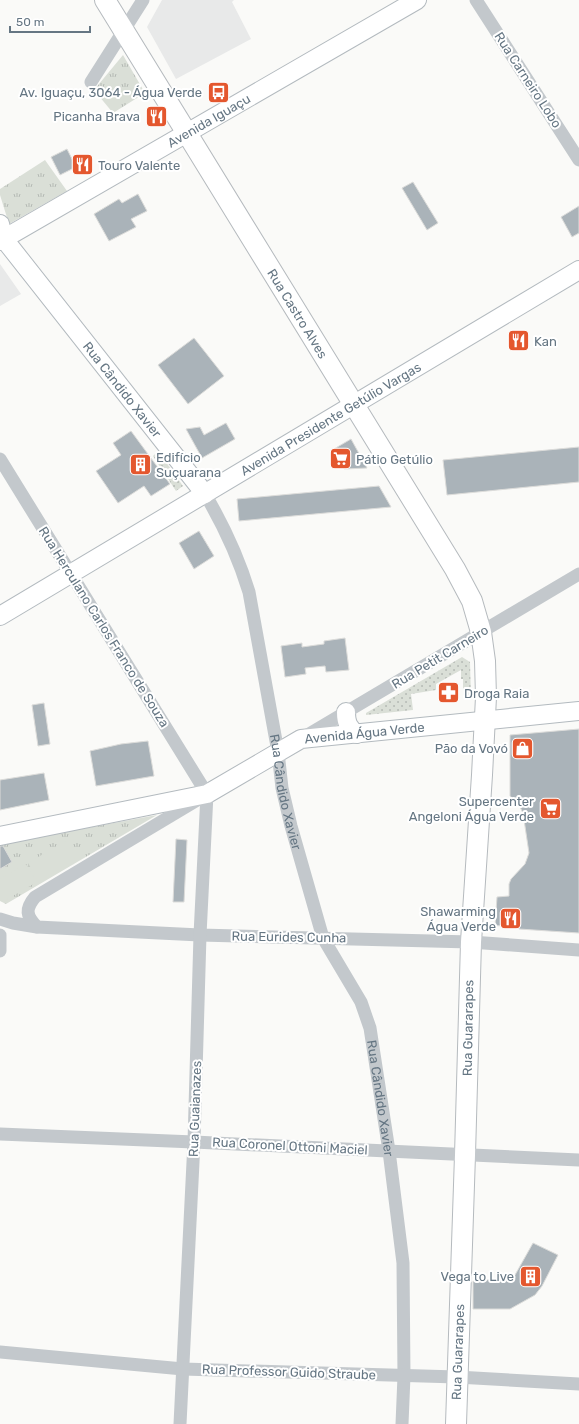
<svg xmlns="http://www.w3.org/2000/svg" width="579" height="1424" viewBox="0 0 579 1424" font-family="Rubik,sans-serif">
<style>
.built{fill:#e8e9e9}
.grass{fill:url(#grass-dots)}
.park{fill:url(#park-tufts)}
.garden{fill:#dadfd7}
.building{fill:#aab3b9;stroke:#dcdcda}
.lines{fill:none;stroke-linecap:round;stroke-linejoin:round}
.secondary-casing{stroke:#b3babf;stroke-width:20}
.primary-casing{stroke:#b5babe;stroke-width:22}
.street{stroke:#c3c8cc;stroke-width:13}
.secondary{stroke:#fff;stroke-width:18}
.primary{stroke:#fff;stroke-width:20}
.labels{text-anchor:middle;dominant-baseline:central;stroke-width:4;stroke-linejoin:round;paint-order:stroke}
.street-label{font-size:13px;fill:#657683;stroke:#fff}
.poi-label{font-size:13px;fill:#657683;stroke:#fff;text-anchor:end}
</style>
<defs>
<pattern id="grass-dots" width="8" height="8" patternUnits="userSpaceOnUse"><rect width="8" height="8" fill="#dadfd7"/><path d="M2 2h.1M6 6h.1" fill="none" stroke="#b4b9b4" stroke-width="1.8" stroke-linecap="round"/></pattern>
<pattern id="park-tufts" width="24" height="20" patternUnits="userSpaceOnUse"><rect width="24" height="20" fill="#dadfd7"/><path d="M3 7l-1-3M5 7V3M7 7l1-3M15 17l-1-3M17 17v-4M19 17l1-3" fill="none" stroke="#b4b9b4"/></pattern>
</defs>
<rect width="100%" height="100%" fill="#fafaf8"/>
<path class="built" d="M162 0H234L232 2 251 39 176 79 147 27Z
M0 264 21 294 0 306Z"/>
<path class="grass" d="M158 451 183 486 176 491 153 456Z
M462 657 470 662 471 698H467L463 695V679H461V670L436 684V690L411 694 413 710 366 715V713Z"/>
<path class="park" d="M123 55 145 93 113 113 94 90Z
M45 160 67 191 9 224 0 195V189Z
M157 815 6 904 0 901V844Z"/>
<path class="garden" d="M67 840 77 857 38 881 28 863Z
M26 864 37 882 4 901 0 894V879Z"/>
<path class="building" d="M67 149 76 167 60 175 51 157Z
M413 182 438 223 427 230 402 188Z
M138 194 147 211 131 219 136 227 109 241 94 214 119 199 122 203Z
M579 206V233L572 237 561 217Z
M194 338 224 376 188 404 158 365Z
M226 423 235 439 202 458 186 429 200 427 204 435Z
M131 431 170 484 151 496 144 486 118 503 96 471 121 455 113 443Z
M351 439 367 468 344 469 334 449Z
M579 447V482L447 495 443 460Z
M379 486 391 507 239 521 237 499Z
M199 531 214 556 194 569 179 543Z
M345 638 349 670 326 672 325 666 305 668 306 674 285 677 281 646 302 643V647L324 644V641Z
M44 703 50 744 38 746 32 705Z
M579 729V933L519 929 520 924 495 926 497 897 509 896V884L511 879 525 864 529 853 523 813 518 803 510 796V735Z
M148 741 154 776 96 786 90 751 121 744Z
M44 773 49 800 0 810V780Z
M176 839 187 840 184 902H173Z
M0 846H3L12 862 0 869Z
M533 1243 558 1255 542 1286 535 1295 510 1309H473V1281L509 1278 515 1275Z"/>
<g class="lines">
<defs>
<g id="secondary">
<path id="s2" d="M0 224 4 239 205 494"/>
<path id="s3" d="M0 241 417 0"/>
<path id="s4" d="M0 616 579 270"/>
<path d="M346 712C346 722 348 728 357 734"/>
<path id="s5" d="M0 836 207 794 301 739 579 711"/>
</g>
<g id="primary">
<path id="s6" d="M105 0 455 569 472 601 481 632 485 661 486 697 482 775 471 942 465 1155 456 1424"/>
</g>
</defs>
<use href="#secondary" class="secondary-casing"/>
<use href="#primary" class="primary-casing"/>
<g class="street">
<path d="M476 0 579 160"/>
<path d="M91 82 143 0"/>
<path d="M0 459 207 794"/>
<path id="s1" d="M205 494C224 526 238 556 249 592L278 752 282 788 291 826 323 938 361 1002 370 1028 389 1151 403 1263 404 1376 402 1424"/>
<path d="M304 737 579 574"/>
<path d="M0 919 13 923 37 927 200 935 471 942 579 950"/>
<path d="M37 927C26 916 25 909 35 897L199 799"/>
<path d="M0 935V951"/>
<path d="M0 1134 194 1142 579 1160"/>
<path d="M0 1352 183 1369 457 1377 579 1384"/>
<path d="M180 1424 194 1142 200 935 207 794"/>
</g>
<use href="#secondary" class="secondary"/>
<use href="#primary" class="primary"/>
</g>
<defs>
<symbol id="bus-square" viewBox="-11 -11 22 22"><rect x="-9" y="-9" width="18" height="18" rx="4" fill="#e4572e" stroke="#fff"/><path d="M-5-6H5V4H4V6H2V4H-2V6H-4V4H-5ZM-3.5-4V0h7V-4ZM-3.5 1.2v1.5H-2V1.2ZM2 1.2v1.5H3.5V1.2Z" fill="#fff"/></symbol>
<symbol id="restaurant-square" viewBox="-11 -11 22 22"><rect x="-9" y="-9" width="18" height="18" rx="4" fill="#e4572e" stroke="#fff"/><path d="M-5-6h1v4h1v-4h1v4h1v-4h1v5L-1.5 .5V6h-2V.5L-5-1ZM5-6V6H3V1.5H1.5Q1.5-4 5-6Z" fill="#fff"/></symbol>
<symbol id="supermarket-square" viewBox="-11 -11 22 22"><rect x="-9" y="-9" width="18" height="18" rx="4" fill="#e4572e" stroke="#fff"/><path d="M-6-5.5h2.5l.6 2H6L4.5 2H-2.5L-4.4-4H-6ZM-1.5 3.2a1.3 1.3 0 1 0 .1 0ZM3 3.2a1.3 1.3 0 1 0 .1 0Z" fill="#fff"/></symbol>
<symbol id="building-square" viewBox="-11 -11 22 22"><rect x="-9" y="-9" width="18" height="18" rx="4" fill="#e4572e" stroke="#fff"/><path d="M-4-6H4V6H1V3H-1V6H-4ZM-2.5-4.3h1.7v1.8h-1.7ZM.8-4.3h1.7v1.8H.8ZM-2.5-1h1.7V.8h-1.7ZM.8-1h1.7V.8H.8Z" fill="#fff"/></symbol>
<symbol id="pharmacy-square" viewBox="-11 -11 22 22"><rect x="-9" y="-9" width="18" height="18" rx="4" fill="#e4572e" stroke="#fff"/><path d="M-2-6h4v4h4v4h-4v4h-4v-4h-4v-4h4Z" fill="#fff"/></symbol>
<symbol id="shop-square" viewBox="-11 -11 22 22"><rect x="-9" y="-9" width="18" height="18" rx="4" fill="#e4572e" stroke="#fff"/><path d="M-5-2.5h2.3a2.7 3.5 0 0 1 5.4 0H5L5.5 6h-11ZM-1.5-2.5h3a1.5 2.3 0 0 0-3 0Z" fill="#fff"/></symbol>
</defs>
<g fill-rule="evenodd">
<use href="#bus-square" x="206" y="80" width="25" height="25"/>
<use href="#restaurant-square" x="144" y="104" width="25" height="25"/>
<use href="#restaurant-square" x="70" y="152" width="25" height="25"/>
<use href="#restaurant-square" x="506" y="328" width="25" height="25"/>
<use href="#supermarket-square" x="328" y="446" width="25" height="25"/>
<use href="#building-square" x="128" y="452" width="25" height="25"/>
<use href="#pharmacy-square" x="436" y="680" width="25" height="25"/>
<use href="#shop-square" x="510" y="736" width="25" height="25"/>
<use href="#supermarket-square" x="538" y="796" width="25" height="25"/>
<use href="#restaurant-square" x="498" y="906" width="25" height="25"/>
<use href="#building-square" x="518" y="1264" width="25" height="25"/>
</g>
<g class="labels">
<g class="street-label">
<text transform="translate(528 80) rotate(57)">Rua Carneiro Lobo</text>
<text stroke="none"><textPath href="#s3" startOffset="241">Avenida Iguaçu</textPath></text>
<text stroke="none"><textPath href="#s6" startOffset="368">Rua Castro Alves</textPath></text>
<text stroke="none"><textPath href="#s2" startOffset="207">Rua Cândido Xavier</textPath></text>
<text stroke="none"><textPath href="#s4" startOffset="385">Avenida Presidente Getúlio Vargas</textPath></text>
<text transform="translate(104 627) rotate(58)">Rua Herculano Carlos Franco de Souza</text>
<text transform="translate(440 657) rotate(-31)">Rua Petit Carneiro</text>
<text stroke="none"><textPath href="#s5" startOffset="384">Avenida Água Verde</textPath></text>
<text stroke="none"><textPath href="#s1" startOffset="311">Rua Cândido Xavier</textPath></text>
<text transform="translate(289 937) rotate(1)">Rua Eurides Cunha</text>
<text transform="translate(468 1028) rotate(-89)">Rua Guararapes</text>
<text stroke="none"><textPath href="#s1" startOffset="635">Rua Cândido Xavier</textPath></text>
<text transform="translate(195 1109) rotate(-88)">Rua Guaianazes</text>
<text transform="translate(290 1146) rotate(3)">Rua Coronel Ottoni Maciel</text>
<text transform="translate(458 1352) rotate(-88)">Rua Guararapes</text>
<text transform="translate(289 1372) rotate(2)">Rua Professor Guido Straube</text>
</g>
<g class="poi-label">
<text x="202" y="92">Av. Iguaçu, 3064 - Água Verde</text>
<text x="140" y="116">Picanha Brava</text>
<text x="98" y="165" text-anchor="start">Touro Valente</text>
<text x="534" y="341" text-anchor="start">Kan</text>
<text x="156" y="457" text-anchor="start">Edifício<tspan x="156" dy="15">Suçuarana</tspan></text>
<text x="356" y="459" text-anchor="start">Pátio Getúlio</text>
<text x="464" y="693" text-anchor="start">Droga Raia</text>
<text x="508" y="748">Pão da Vovó</text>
<text x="534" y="801">Supercenter<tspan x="534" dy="15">Angeloni Água Verde</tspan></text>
<text x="496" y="911">Shawarming<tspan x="496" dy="15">Água Verde</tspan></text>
<text x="514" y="1276">Vega to Live</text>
</g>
</g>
<path d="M10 26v6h80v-6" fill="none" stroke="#657683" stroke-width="2"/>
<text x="16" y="26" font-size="12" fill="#657683" stroke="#ffffff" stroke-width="3" paint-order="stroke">50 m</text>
</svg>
